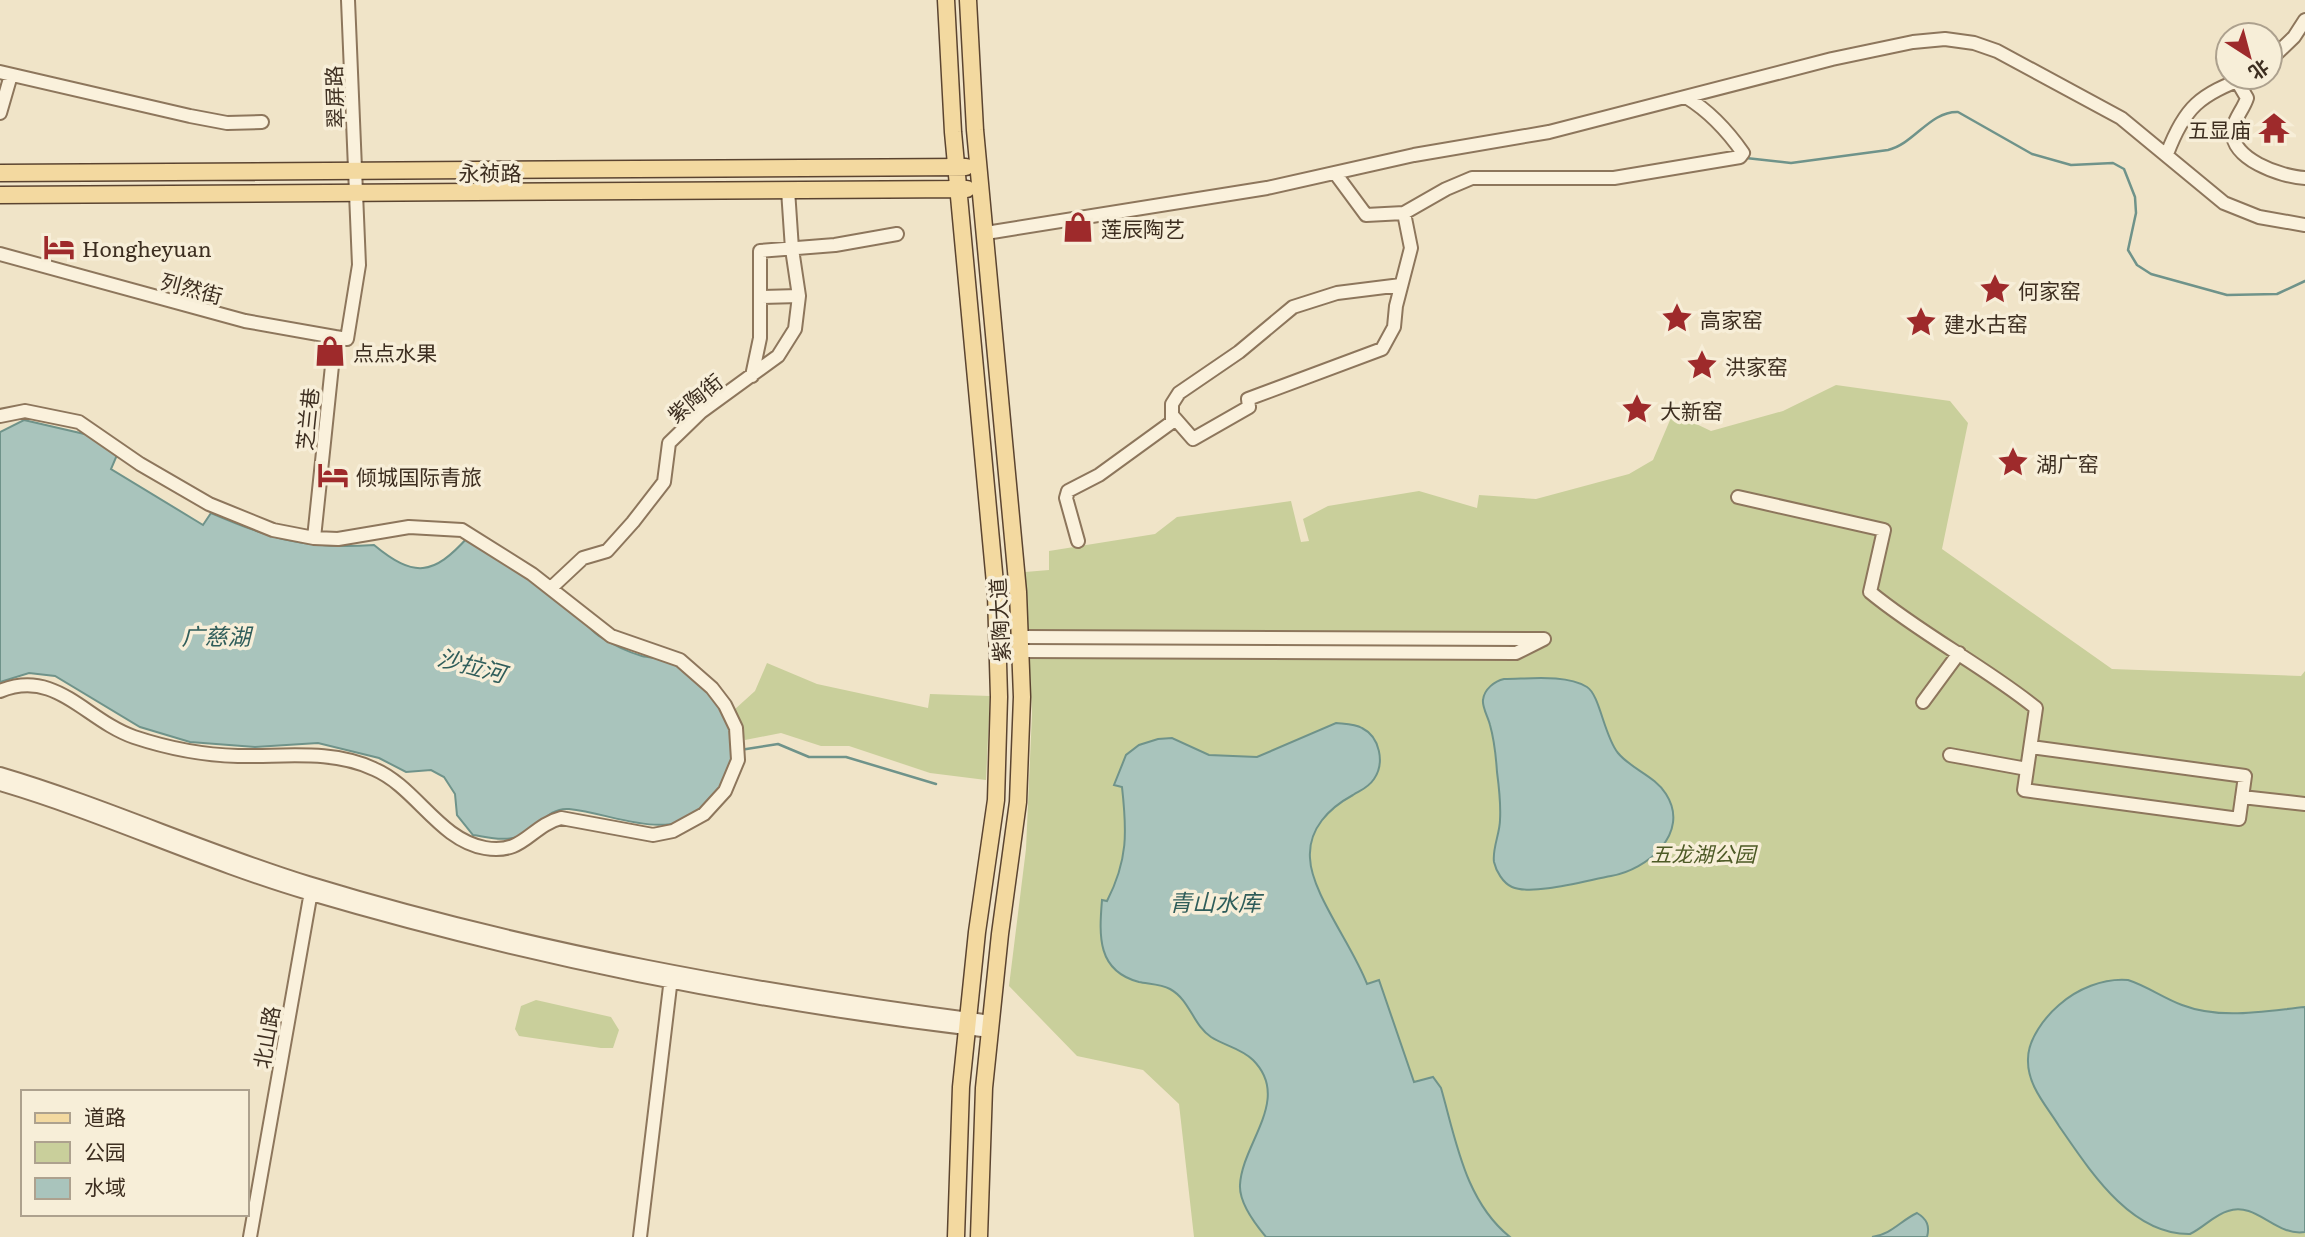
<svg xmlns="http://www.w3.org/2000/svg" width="2305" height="1237" viewBox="0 0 2305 1237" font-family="Literata,'Noto Sans SC',serif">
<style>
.green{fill:#c9cf9b}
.water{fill:#a9c4bc;stroke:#6f938a;stroke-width:2}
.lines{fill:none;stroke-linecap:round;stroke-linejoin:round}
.stream{stroke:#6f938a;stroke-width:2.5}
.minor-casing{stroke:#8d765c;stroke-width:16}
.major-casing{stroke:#5b4430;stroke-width:19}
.minor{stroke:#faf1dc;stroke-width:12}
.major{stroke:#f3d9a0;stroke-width:16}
.labels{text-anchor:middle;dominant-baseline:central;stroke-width:7;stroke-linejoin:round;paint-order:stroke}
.street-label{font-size:21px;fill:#3d2e20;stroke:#f7eed8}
.poi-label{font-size:21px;fill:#3d2e20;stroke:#f7eed8;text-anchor:start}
.park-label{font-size:21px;font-style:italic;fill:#4d5a26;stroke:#f7eed8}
.water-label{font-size:23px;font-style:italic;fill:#2f5d5a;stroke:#f7eed8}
</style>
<rect width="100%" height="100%" fill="#f0e4c8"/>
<path class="green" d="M1836 385 1950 401 1968 423 1942 549 2112 669 2301 676 2305 671V1237H1194L1179 1104 1143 1070 1077 1056 1009 986 1026 849 1032 714 1025 572 1049 570V551L1155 534 1177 517 1291 501 1301 542 1309 541 1303 519 1328 506 1419 491 1477 508 1479 495 1536 499 1629 474 1653 460 1673 413 1711 431 1783 411Z
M767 663 817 684 928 708 930 694 990 696 986 780 930 773 849 746H821L781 733 745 740 734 710 755 691Z
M536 1000 611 1017 619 1030 613 1048H601L519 1036 515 1029 521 1006Z"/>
<path class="water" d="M24 420 93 436 117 455 111 469 203 525 211 513C271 539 307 550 374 545 414 578 433 576 468 537 503 561 539 583 572 610 581 617 589 629 599 636 610 643 628 652 642 656 650 658 660 658 668 661 711 677 752 734 726 777 721 787 715 802 706 809 664 842 616 814 569 809 548 807 538 829 520 836 506 842 488 837 473 835L457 815 455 794 444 777 431 770 406 772 379 758 318 743 255 747 190 742 140 727 55 676 29 673 0 682V432Z
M1504 679C1529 679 1565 674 1587 687 1600 695 1604 736 1618 753 1631 769 1655 776 1666 794 1691 833 1647 870 1611 876 1588 880 1533 896 1512 887 1503 883 1496 871 1494 862 1492 849 1500 833 1500 820 1501 804 1499 787 1497 772 1496 757 1494 739 1490 725 1488 717 1482 707 1483 700 1484 689 1495 681 1504 679Z
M1336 723C1344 724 1355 724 1362 728 1380 737 1385 763 1374 779 1368 788 1361 790 1353 795 1329 808 1308 829 1310 858 1311 893 1353 946 1367 984L1379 980 1414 1082 1433 1077 1441 1088C1456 1140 1465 1201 1510 1237H1266C1255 1224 1239 1203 1240 1185 1242 1143 1292 1099 1253 1060 1241 1048 1225 1046 1211 1037 1193 1025 1190 1000 1170 989 1161 984 1148 984 1139 982 1097 971 1099 936 1102 900L1107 901C1128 860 1127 832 1122 787L1114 785 1126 755 1139 745 1158 739 1172 738 1209 755 1257 757Z
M2128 980C2147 986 2163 998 2182 1005 2221 1020 2265 1011 2305 1007V1232C2276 1237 2256 1201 2228 1211 2214 1215 2203 1228 2190 1234 2130 1235 2089 1169 2059 1126 2046 1105 2027 1085 2028 1059 2028 1039 2045 1017 2059 1005 2077 989 2103 978 2128 980Z
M1917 1213C1927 1219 1930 1226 1927 1237H1872C1892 1234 1900 1221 1917 1213Z"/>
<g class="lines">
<path class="stream" d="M1746 158 1791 163 1888 150C1914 144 1930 111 1958 112L2032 154 2071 165 2113 163 2124 169 2135 197 2136 213 2128 250 2137 265 2151 274 2227 295 2277 294 2305 281
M740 750 778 744 809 757H846L936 784"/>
<defs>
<path id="minor" d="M2270 60 2294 37 2305 20
M0 72 190 116 227 123 262 122
M2237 81 2247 98C2244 108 2235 118 2233 128 2228 159 2282 177 2305 178
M0 113 11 75
M2167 154C2185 106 2200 95 2247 77
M1404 213 1446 189 1472 178H1614L1740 157 1743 153C1727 130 1709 111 1686 97
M986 233 1267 188 1414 155 1549 132 1832 59 1913 42 1945 39 1974 43 1997 51 2121 118 2224 203 2259 217 2305 225
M0 254 245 321 335 337
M760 297V251L835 245 897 234
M752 376 760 338V297L799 296
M1172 415 1193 439 1249 407 1248 399 1382 349 1394 327 1396 306 1411 248 1404 213 1366 215 1335 173
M0 416 25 411 79 422 140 464 209 504 273 530 314 538 338 539 409 527 462 530 532 574 611 636 680 660 712 688 725 705 736 728 738 760 725 791 704 814 673 831 653 835 561 818C530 826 524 855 485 848 439 840 416 787 374 769 331 749 284 757 238 756 202 755 167 748 134 737 85 720 56 668 0 691
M1738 497 1884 530 1870 592C1922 635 1984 666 2036 708L2024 790 2239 819 2245 776 2031 747
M314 538 335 337 347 339 359 265 348 0
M1078 541 1066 498 1068 491 1099 475 1172 422V404L1179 393 1239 352 1293 307 1337 293 1401 285
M551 588 583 558 607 551 633 522 664 482 669 443 701 412 778 356 795 329 799 296 792 249 788 190
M1021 637 1543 639
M1021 651 1516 653 1544 639
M1923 702 1959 653
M1950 755 2027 769
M0 774C105 805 204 851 308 883 531 951 760 992 991 1022
M0 784C105 815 203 862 308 893 532 959 758 1004 990 1031
M2242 797 2305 804
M250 1237 312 886
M640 1237 671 978"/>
<path id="major" d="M946 0 953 132 996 594 999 697 996 800 977 932 961 1087 956 1237
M968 0 975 130 1018 592 1022 697 1018 802 1000 934 984 1088 979 1237
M0 173 966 167
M0 195 967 189"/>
</defs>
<use href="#minor" class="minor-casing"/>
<use href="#major" class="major-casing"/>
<use href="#minor" class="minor"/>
<use href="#major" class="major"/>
</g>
<defs>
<symbol id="temple-bare" viewBox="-9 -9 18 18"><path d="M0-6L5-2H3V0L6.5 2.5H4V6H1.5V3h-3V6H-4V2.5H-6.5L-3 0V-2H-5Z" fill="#9e2a2b" stroke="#f7eed8" stroke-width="2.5" paint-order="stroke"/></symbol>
<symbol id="shop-bare" viewBox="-9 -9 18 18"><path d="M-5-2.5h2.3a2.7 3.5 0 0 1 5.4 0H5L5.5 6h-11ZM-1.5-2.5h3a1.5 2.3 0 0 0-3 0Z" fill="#9e2a2b" stroke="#f7eed8" stroke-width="2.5" paint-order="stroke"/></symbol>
<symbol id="hotel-bare" viewBox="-9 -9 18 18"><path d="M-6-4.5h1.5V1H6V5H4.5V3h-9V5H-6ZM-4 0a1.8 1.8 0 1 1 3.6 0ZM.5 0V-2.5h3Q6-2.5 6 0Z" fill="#9e2a2b" stroke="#f7eed8" stroke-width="2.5" paint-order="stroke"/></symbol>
<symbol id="sight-bare" viewBox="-9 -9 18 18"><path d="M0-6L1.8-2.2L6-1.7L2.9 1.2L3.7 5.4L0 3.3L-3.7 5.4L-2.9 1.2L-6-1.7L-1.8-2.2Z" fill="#9e2a2b" stroke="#f7eed8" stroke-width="2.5" paint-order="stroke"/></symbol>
</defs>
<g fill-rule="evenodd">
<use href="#temple-bare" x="2252" y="106" width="44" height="44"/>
<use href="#shop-bare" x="1056" y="205" width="44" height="44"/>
<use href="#hotel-bare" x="37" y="225" width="44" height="44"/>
<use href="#sight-bare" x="1973" y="267" width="44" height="44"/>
<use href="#sight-bare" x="1655" y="296" width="44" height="44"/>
<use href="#sight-bare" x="1899" y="300" width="44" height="44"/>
<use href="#shop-bare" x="308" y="329" width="44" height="44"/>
<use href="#sight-bare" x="1680" y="343" width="44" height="44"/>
<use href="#sight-bare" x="1615" y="387" width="44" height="44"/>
<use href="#sight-bare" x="1991" y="440" width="44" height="44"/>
<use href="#hotel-bare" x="311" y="453" width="44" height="44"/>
</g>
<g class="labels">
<g class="street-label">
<text transform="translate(333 97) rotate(-92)">翠屏路</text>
<text x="490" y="171">永祯路</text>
<text transform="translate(192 287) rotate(15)">列然街</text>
<text transform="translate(694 397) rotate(-39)">紫陶街</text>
<text transform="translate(306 419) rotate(-84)">芝兰巷</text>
<text transform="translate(998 620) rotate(-93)">紫陶大道</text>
<text transform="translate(265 1037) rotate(-80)">北山路</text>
</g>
<g class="poi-label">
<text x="2251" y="128" text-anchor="end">五显庙</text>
<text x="1101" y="227">莲辰陶艺</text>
<text x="82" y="247">Hongheyuan</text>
<text x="2018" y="289">何家窑</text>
<text x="1700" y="318">高家窑</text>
<text x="1944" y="322">建水古窑</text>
<text x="353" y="351">点点水果</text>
<text x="1725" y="365">洪家窑</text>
<text x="1660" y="409">大新窑</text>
<text x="2036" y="462">湖广窑</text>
<text x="356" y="475">倾城国际青旅</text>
</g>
<g class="park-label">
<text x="1703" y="852">五龙湖公园</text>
</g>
<g class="water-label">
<text x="216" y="635">广慈湖</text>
<text transform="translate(472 664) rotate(15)">沙拉河</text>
<text x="1215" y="901">青山水库</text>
</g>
</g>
<rect x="21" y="1090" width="228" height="126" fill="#f7eed8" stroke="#ada18e" stroke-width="2"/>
<rect x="35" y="1113" width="35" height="10" fill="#f3d9a0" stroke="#ada18e" stroke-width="2"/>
<text x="84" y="1125" font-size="21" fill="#3d2e20">道路</text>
<rect x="35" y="1142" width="35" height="21" fill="#c9cf9b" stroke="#ada18e" stroke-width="2"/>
<text x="84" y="1160" font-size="21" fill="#3d2e20">公园</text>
<rect x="35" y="1178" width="35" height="21" fill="#a9c4bc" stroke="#ada18e" stroke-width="2"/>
<text x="84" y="1195" font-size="21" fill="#3d2e20">水域</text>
<g transform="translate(2249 56) rotate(144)"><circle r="33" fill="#f7eed8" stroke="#ada18e" stroke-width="2"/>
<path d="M0-5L12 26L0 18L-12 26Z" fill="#9e2a2b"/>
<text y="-10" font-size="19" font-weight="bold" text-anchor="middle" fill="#3d2e20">北</text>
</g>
</svg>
